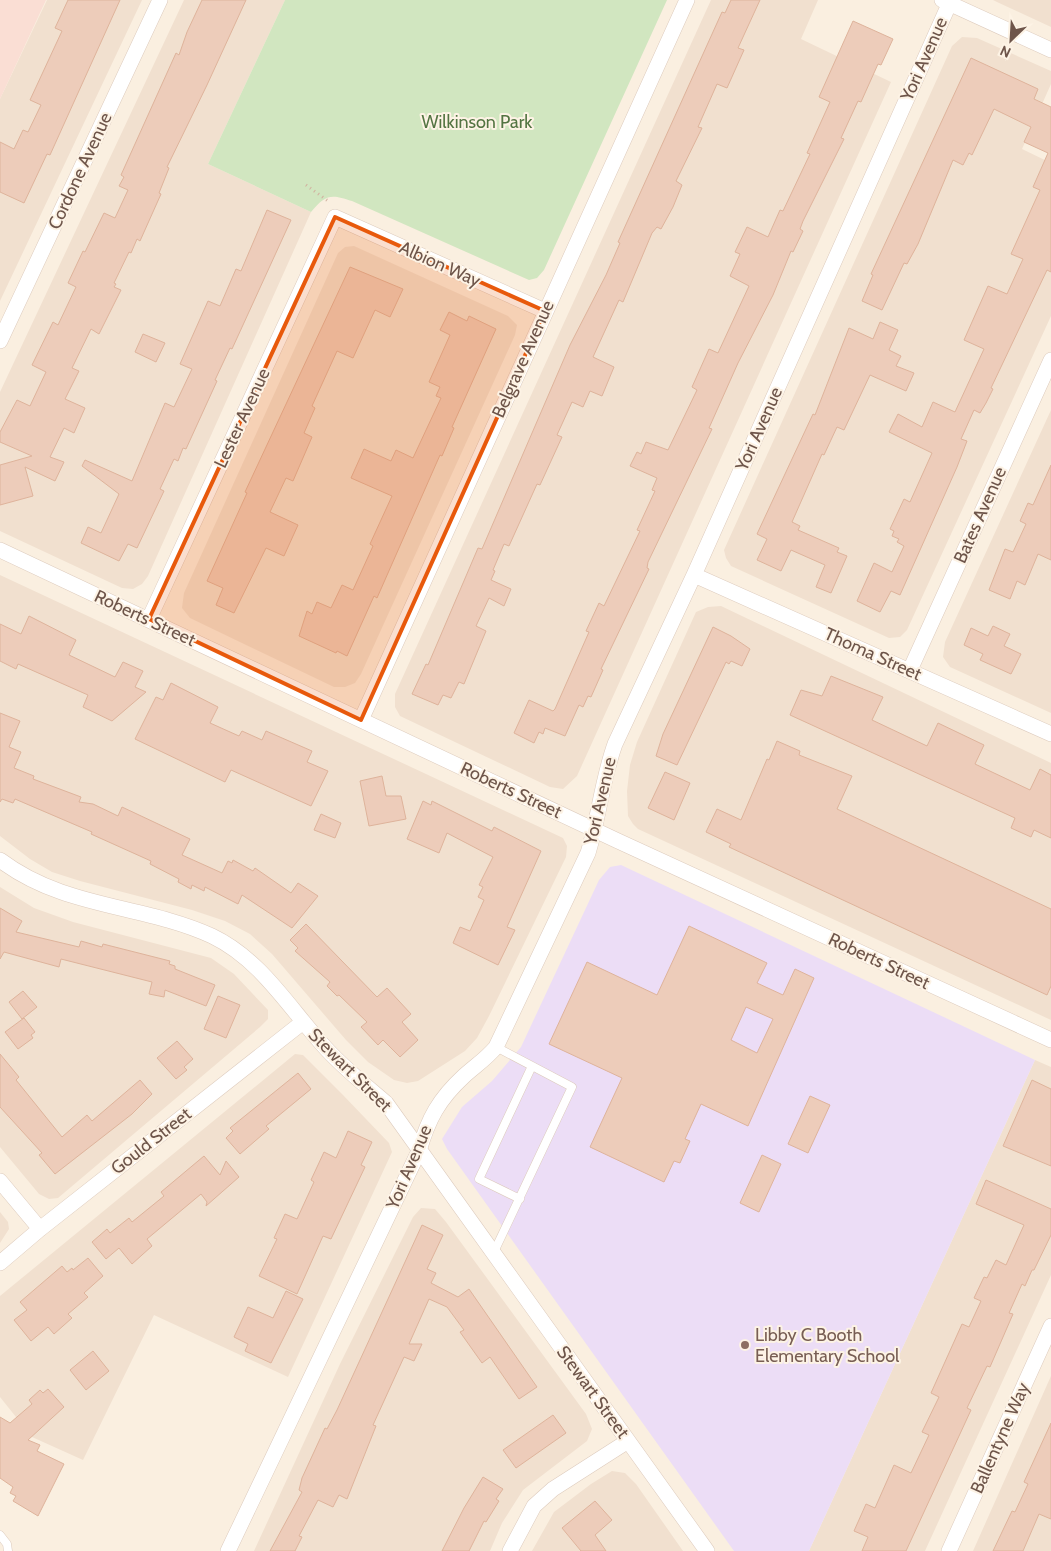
<svg xmlns="http://www.w3.org/2000/svg" width="1051" height="1551" viewBox="0 0 1051 1551" font-family="Cabin,sans-serif">
<style>
.residential{fill:#f1e0cf}
.commercial{fill:#faded4}
.education{fill:#ecddf6}
.green{fill:#d1e6c0}
.building{fill:#edccba;stroke:#deb39b;fill-rule:evenodd}
.lines{fill:none;stroke-linecap:round;stroke-linejoin:round}
.service-casing{stroke:#ddcbbd;stroke-width:9}
.minor-casing{stroke:#ddcbbd;stroke-width:16}
.path{stroke:#d1b09e;stroke-width:3;stroke-dasharray:1 4;stroke-linecap:butt}
.service{stroke:#fff;stroke-width:8}
.minor{stroke:#fff;stroke-width:15}
.marked{fill:#e8590c;fill-opacity:0.2;stroke:#e8590c;stroke-width:4;stroke-linejoin:round}
.education-dot{fill:#8d6e63;stroke:#fdf3e5;stroke-width:2}
.labels{text-anchor:middle;dominant-baseline:central;stroke-width:4;stroke-linejoin:round;paint-order:stroke}
.street-label{font-size:18px;fill:#6e554a;stroke:#fdf3e5}
.park-label{font-size:18px;fill:#537442;stroke:#fdf3e5}
.education-label{font-size:18px;fill:#785e54;stroke:#fdf3e5;text-anchor:start}
</style>
<rect width="100%" height="100%" fill="#faefe0"/>
<path class="residential" d="M47 0H142L0 301V99Z
M184 0H285L208 164 311 212 148 576 142 584 133 589 122 588 0 531V392Z
M711 0H818L801 39 891 82 577 776 563 789 550 787 400 716 395 707V694Z
M993 0H1051V27L997 2Z
M962 37 977 38 1051 71V84L1022 149 1051 163V316L907 630 900 637 889 638 731 566 726 558 724 550 952 46Z
M354 246 508 316 517 325 515 335 361 674 355 683 345 687H334L190 618 182 608 184 593 338 253 345 247Z
M1051 410V713L950 667 943 657 945 642Z
M0 575 563 838 567 846 566 857 489 1016 477 1038 465 1051 418 1081 407 1083 394 1080 368 1062 346 1040 272 954 250 934 225 921 192 910 80 881 52 872 30 859 0 836Z
M721 606 1051 763V1020L638 829 633 824 628 816 627 791 630 765 637 742 696 612 708 607Z
M0 887 34 908 73 922 211 958 234 974 268 1010V1019L260 1027 58 1198 49 1199 39 1194 0 1147Z
M295 1054 303 1055 343 1095 389 1143 392 1152 288 1377 154 1315 83 1460 32 1437 0 1397V1296Z
M1035 1060 1051 1067V1275L925 1551H809Z
M421 1208 435 1209 446 1222 586 1414 592 1429 587 1441 523 1490 502 1523 490 1551H254L340 1364 413 1217Z
M0 1212 8 1222 9 1229 0 1243Z
M1051 1376V1551H973Z
M612 1471 625 1473 636 1484 683 1551H532L554 1512 591 1484Z"/>
<path class="commercial" d="M0 0H46L0 99Z"/>
<path class="education" d="M621 865 1035 1060 809 1551H734L447 1149 442 1139 462 1107 492 1081 521 1047 599 880 610 867Z"/>
<path class="green" d="M285 0H667L544 270 537 278 529 280 352 201C331 194 326 194 311 212L208 164Z"/>
<path class="building" d="M68 0H120L50 155 47 154 24 203 0 192V142L14 149 23 130 28 132 41 105 30 100 62 31 55 28Z
M202 0H246L207 85 167 167 169 168 159 193 161 194 140 241 137 239 131 253 129 252 114 283 116 284 114 287 121 290 99 334 91 329 72 368 79 371 65 399 85 408 74 433 64 428 50 457 64 462 55 481 25 467 33 496 0 505V465L32 456 0 442V432L17 400 30 406 46 372 32 365 53 322 58 325 76 287 68 283 83 251 85 252 104 213 115 218 128 190 119 186 124 177 121 175 176 53 179 55 187 32Z
M731 0H760L738 48 744 50 727 88 717 84 698 127 702 128 676 181 682 185 673 207 661 229 657 227 652 233 623 302 619 300 593 357 614 367 602 396 590 391 583 407 572 402 557 435 562 437 540 485 537 484 509 546 504 544 493 570 495 571 491 580 511 589 504 606 489 598 476 626 486 631 464 684 459 682 451 698 443 695 438 705 412 694 426 664 428 665 478 548 482 549 570 345 606 275 620 243 618 242 722 12 725 13Z
M853 21 893 39 881 65 878 64 861 102 858 101 841 138 844 139 803 221 800 229 803 231 793 252 791 251 773 295 738 363 709 428 712 429 648 562 647 568 649 569 601 669 603 670 591 697 588 696 583 707 579 705 565 736 545 728 543 734 539 732 534 743 514 733 529 700 553 711 555 709 589 632 586 631 599 603 604 606 640 531 637 530 655 491 652 490 657 478 630 466 637 452 641 454 646 442 668 450 697 390 692 387 709 349 718 353 749 286 730 276 740 254 735 252 747 227 768 237 780 210 783 211 810 154 807 153 830 102 819 97Z
M971 58 1038 89 1034 99 1051 107V272L1047 270 991 388 993 389 986 403 980 413 974 410 961 439 967 441 957 467 900 595 891 591 880 612 857 601 874 563 892 572 904 546 897 542 899 539 892 536 894 531 890 529 904 499 910 502 932 453 889 432 898 414 922 427 933 402 955 412 984 349 964 340 988 286 1007 294 1023 259 1011 254 1040 190 1033 187 1048 153 1024 142 1031 127 994 109 972 155 969 153 963 165 953 160 918 244 907 264 904 263 882 310 862 301 873 275 871 274Z
M267 210 291 220 232 349 230 348 215 380 217 381 186 449 183 448 178 461 174 459 160 489 164 491 137 548 128 544 119 561 81 543 88 527 101 533 119 494 82 466 85 460 132 481 165 403 174 407 192 369 180 364 208 301 220 306 236 269 241 271Z
M350 267 403 289 390 317 375 310 353 358 337 351 312 406 315 408 304 433 312 437 293 481 286 478 270 512 298 525 284 556 266 548 234 613 216 605 223 588 207 581 247 493 245 492Z
M449 312 467 321 469 316 496 329 452 427 454 428 442 456 440 455 377 598 374 596 347 656 337 651 336 653 299 636 307 611 312 614 317 602 331 608 342 585 353 590 373 546 370 544 392 496 351 478 364 449 391 461 396 450 413 458 441 398 436 396 440 387 429 382 450 335 440 330Z
M880 322 898 330 889 350 901 356 896 366 914 373 906 391 870 375 844 430 837 427 824 455 822 454 792 522 800 526 798 530 839 548 837 552 847 556 831 593 816 587 825 565 791 550 781 571 757 560 767 539 757 534 813 414 815 415 849 328 873 339Z
M143 334 165 343 156 362 135 352Z
M1051 465V560L1038 554 1025 585 1017 581 1010 599 989 590 1005 549 1013 552 1026 524 1020 521 1028 503 1033 505Z
M29 616 76 640 69 655 115 677 123 662 143 671 135 687 146 692 112 721 83 707 88 695 18 664 16 669 0 661V624L21 634Z
M993 626 1010 634 1004 646 1021 654 1011 674 980 660 983 654 964 645 971 628 988 636Z
M713 627 731 636 750 649 742 666 731 661 729 664 726 662 677 765 656 756 663 734Z
M831 676 883 697 872 720 927 746 938 723 984 745 975 764 1030 790 1040 769 1051 775V838L1034 830 1031 837 1011 828 1015 818 790 715 801 690 822 696Z
M171 683 218 707 210 723 239 736 242 731 262 740 266 731 312 751 307 762 328 771 311 806 231 770 225 782 135 739 156 697 163 700Z
M0 713 20 721 9 747 21 752 14 768 34 776 33 779 81 797 79 802 93 804 118 816 122 807 190 839 182 855 222 873 228 861 232 863 233 860 253 871 255 868 291 893 298 883 318 896 292 928 242 895 238 904 205 887 204 891 192 885 191 889 178 882 179 879 150 864 151 861 91 834 92 832 15 799 13 803 2 799 0 802Z
M777 741 800 751 799 755 852 776 837 809 1051 909V986L1047 995 729 847 731 844 706 832 717 809 741 820 767 759 769 760Z
M665 772 690 783 674 820 648 808Z
M382 776 386 796H401L406 819 369 826 360 781Z
M423 801 431 805 432 801 492 831 494 827 541 851 507 927 515 930 498 965 453 943 460 927 470 931 484 900 478 897 483 887 479 885 493 857 447 833 439 853 407 839Z
M321 814 341 823 335 838 314 830Z
M0 908 22 921 16 932 79 947 81 941 102 947 103 944 170 961 169 964 175 966V969L215 985 206 1006 165 990 164 997 149 994 152 982 61 959 59 967 4 952 0 959Z
M306 924 377 997 387 988 411 1014 402 1022 418 1040 400 1057 383 1040 378 1045 361 1027 367 1022 339 995 337 996 327 986 330 982 295 951 298 948 290 940Z
M689 926 767 963 757 983 783 995 795 969 814 978 748 1126 701 1104 685 1139 690 1141 680 1163 674 1161 664 1182 590 1147 622 1078 549 1044 587 962 657 995ZM746 1007 773 1019 757 1053 731 1040Z
M23 991 37 1007 22 1019 9 1002Z
M218 996 240 1005 226 1038 204 1029Z
M24 1018 35 1032 31 1035 33 1038 18 1049 5 1032Z
M177 1041 193 1059 184 1067 187 1070 176 1079 157 1058Z
M0 1054 19 1077 16 1080 62 1137 87 1115 92 1121 140 1080 152 1094 132 1114 55 1174 39 1155 42 1153 0 1107Z
M298 1073 311 1089 266 1126 269 1129 240 1154 226 1138 233 1131 230 1128Z
M1032 1080 1051 1089V1166L1003 1146Z
M810 1096 830 1105 808 1153 788 1144Z
M348 1131 372 1142 361 1165 365 1167 331 1239 323 1236 297 1294 259 1276 277 1239 274 1238 285 1214 297 1219 314 1182 311 1180 324 1152 336 1158Z
M762 1155 781 1164 759 1212 740 1203Z
M204 1156 220 1175 226 1161 239 1177 206 1206 207 1202 201 1194 147 1239 152 1246 132 1264 119 1248 106 1259 92 1242 107 1229 110 1233 129 1218 132 1222 164 1196 161 1192Z
M986 1180 1051 1209V1235L1034 1270H1032L1025 1286 1022 1284 1009 1313 1013 1314 990 1367 987 1366 967 1408 971 1410 906 1551H862L868 1537 854 1531 866 1504 875 1508 894 1465 911 1473 929 1435 922 1432 939 1397 931 1393 962 1324 969 1327 981 1301 974 1298 984 1277 987 1278 996 1260 1006 1265 1024 1225 976 1204Z
M422 1225 443 1235 427 1269 436 1273 431 1283 458 1297 469 1289 537 1387 519 1399 490 1357 482 1363 460 1332 464 1330 447 1307 429 1299 409 1344H422L414 1361 404 1357 373 1425 376 1426 347 1499 339 1495 333 1507 318 1500 299 1536 302 1537 295 1551H270L302 1492 299 1490 302 1478 325 1428 327 1429 337 1410Z
M88 1258 103 1276 84 1293 88 1297 68 1314 72 1318 54 1334 48 1327 31 1341 14 1320 27 1310 20 1302 62 1266 67 1272 72 1268 73 1270Z
M286 1291 303 1299 271 1363 245 1351 248 1344 234 1337 248 1307 273 1318Z
M93 1351 109 1371 86 1390 70 1370Z
M48 1389 64 1407 28 1440 40 1445 37 1451 64 1464 38 1516 13 1501 16 1496 10 1493 13 1487 0 1478V1417L10 1423 32 1404 29 1400 40 1390 43 1393Z
M553 1415 566 1433 516 1468 503 1450Z
M1051 1423V1519L1039 1514 1023 1551H993L1012 1511 1015 1512 1028 1484 1024 1482Z
M483 1477 503 1489 496 1499 499 1501 486 1522 484 1521 469 1551H442L464 1508Z
M595 1501 612 1520 595 1535 606 1551H581L562 1528Z"/>
<g class="lines">
<defs>
<path id="service" d="M520 1199 479 1179 532 1066
M493 1254 572 1087 496 1047
M0 1535 7 1544 8 1551"/>
<path id="minor" d="M942 0 1051 50
M0 341 160 0
M0 550 618 841 1051 1040
M694 575 1051 734
M149 619 335 217 545 311
M910 670 1051 360
M361 720 687 0
M0 860C65 909 142 904 212 936 260 959 288 1006 322 1044 341 1066 364 1084 386 1103L707 1551
M0 1181 40 1229
M0 1263 40 1229 303 1022
M228 1551 419 1151C428 1119 439 1099 464 1076 475 1066 486 1059 496 1047L588 853C599 817 602 780 615 744L694 575 951 0
M510 1551 534 1506 553 1489 628 1441
M949 1551 1051 1326"/>
</defs>
<use href="#service" class="service-casing"/>
<use href="#minor" class="minor-casing"/>
<path class="path" d="M306 185 328 201"/>
<use href="#service" class="service"/>
<use href="#minor" class="minor"/>
</g>
<path class="marked" d="M335 217 545 311 361 720 149 619Z"/>
<circle class="education-dot" cx="745" cy="1345" r="5"/>
<g class="labels">
<g class="street-label">
<text transform="translate(924 59) rotate(-66)">Yori Avenue</text>
<text transform="translate(80 171) rotate(-65)">Cordone Avenue</text>
<text transform="translate(440 264) rotate(24)">Albion Way</text>
<text transform="translate(523 359) rotate(-66)">Belgrave Avenue</text>
<text transform="translate(242 418) rotate(-65)">Lester Avenue</text>
<text transform="translate(759 429) rotate(-66)">Yori Avenue</text>
<text transform="translate(980 515) rotate(-66)">Bates Avenue</text>
<text transform="translate(145 618) rotate(25)">Roberts Street</text>
<text transform="translate(873 654) rotate(24)">Thoma Street</text>
<text transform="translate(511 790) rotate(25)">Roberts Street</text>
<text transform="translate(600 801) rotate(-77)">Yori Avenue</text>
<text transform="translate(879 961) rotate(25)">Roberts Street</text>
<text transform="translate(350 1070) rotate(45)">Stewart Street</text>
<text transform="translate(151 1141) rotate(-38)">Gould Street</text>
<text transform="translate(409 1167) rotate(-67)">Yori Avenue</text>
<text transform="translate(593 1392) rotate(54)">Stewart Street</text>
<text transform="translate(1000 1438) rotate(-66)">Ballentyne Way</text>
</g>
<g class="park-label">
<text x="477" y="122">Wilkinson Park</text>
</g>
<g class="education-label">
<text x="755" y="1335">Libby C Booth<tspan x="755" dy="21">Elementary School</tspan></text>
</g>
</g>
<g transform="translate(1011 40) rotate(205)" stroke="#fdf3e5" stroke-width="4" paint-order="stroke">
<path d="M0-4L9 19L0 12L-9 19Z" fill="#6e554a"/>
<text y="-8" font-size="14" font-weight="bold" text-anchor="middle" fill="#6e554a">N</text>
</g>
</svg>
